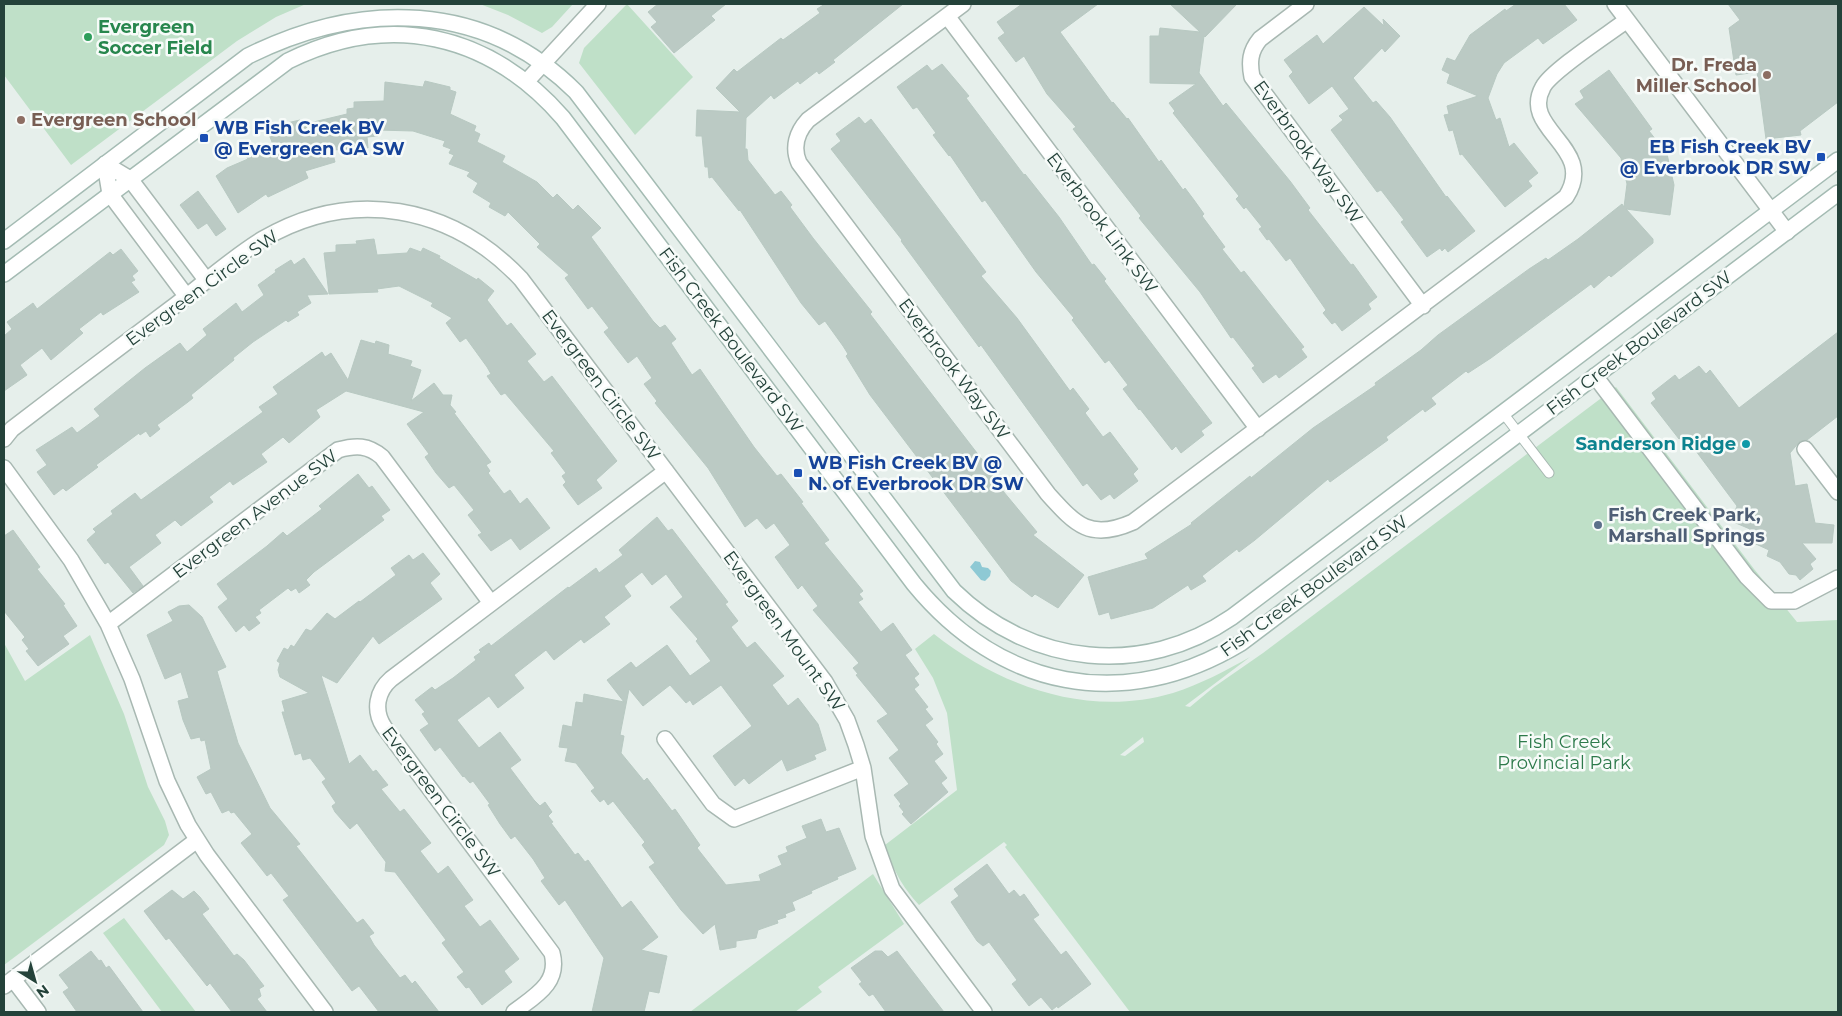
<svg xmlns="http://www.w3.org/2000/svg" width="1842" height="1016" viewBox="0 0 1842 1016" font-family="Montserrat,sans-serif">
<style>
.green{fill:#bfe0c8;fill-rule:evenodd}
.water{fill:#8ec9d4}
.building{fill:#bbcac4;stroke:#b8c9c2}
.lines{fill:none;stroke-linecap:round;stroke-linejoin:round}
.lane-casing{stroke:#a8b8b2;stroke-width:11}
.street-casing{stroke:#a8b8b2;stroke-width:18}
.secondary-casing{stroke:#a4bbb3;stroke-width:18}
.lane{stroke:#fff;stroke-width:9}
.street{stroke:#fff;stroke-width:15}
.secondary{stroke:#fff;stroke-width:15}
.leisure-dot{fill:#2e9e5b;stroke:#f7fbf9;stroke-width:2}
.education-dot{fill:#8d6e63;stroke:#f7fbf9;stroke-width:2}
.transit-dot{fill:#1a4fb4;stroke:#f7fbf9;stroke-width:2}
.culture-dot{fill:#0f9aa8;stroke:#f7fbf9;stroke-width:2}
.service-dot{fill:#5c6f8a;stroke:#f7fbf9;stroke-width:2}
.labels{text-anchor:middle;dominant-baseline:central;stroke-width:5;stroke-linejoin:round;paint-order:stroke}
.leisure-label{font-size:18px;font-weight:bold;fill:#27864d;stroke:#f7fbf9;text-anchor:start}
.education-label{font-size:18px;font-weight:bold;fill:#785e54;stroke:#f7fbf9;text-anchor:end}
.transit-label{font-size:18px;font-weight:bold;fill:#164399;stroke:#f7fbf9;text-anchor:start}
.street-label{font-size:18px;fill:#24423a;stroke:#f7fbf9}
.culture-label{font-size:18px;font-weight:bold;fill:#0d838f;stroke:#f7fbf9;text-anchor:end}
.service-label{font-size:18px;font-weight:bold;fill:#4e5e75;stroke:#f7fbf9;text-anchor:start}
.park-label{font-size:18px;fill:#2d7a4b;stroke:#f7fbf9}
</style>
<rect width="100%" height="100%" fill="#e6efeb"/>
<path class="green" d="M4 4H306L276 17 237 41 71 165 4 75Z
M480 4H573L552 27 542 33 508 15Z
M627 4 693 77 635 135 579 63 584 48Z
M1616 387 1754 569 1797 622 1838 620V1012H1130L1005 847 1007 845 1004 842 919 905C901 885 894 871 885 845L957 790 947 713 933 678 915 649 934 634C1001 687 1088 718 1173 693 1201 684 1225 671 1250 657L1185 706 1190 707 1214 687 1263 653ZM1143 737 1144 742 1125 756 1120 755Z
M90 635 124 714 148 787 165 821 169 835 164 845 4 965V643L25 681Z
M873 874 904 924 818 987 822 992 795 1012H690Z
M124 918 196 1012H162L103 933Z"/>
<path class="water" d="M975 561 980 562 982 567 988 568 991 571 990 576 985 581 981 580 970 567Z"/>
<path class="building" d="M658 4H726L711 16 715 20 674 53 651 27 657 22 648 12Z
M825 4H903L833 60 835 62 819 74 817 71 800 84 798 81 774 99 771 95 746 118 745 149H747L748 160 775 195 781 191 792 205 790 207 813 238 872 312 870 314 987 466 998 485 1037 532 1033 535 1084 575 1058 608 1035 594 1032 597 1011 581 870 395 846 356 848 354 843 346 825 321 819 325 801 303 740 210 739 211 712 177 709 178 708 167H705L702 136H696L697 110 740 112 716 88 734 69 737 72 781 38 783 40 820 13 817 9Z
M1022 4H1098L1060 32 1112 103 1113 102 1127 119 1128 118 1159 162 1161 160 1183 190 1185 188 1194 200 1204 214 1202 216 1225 247 1222 249 1241 273 1244 271 1304 347 1301 349 1307 357 1279 378 1276 374 1263 383 1252 368 1255 366 1233 337 1231 338 1200 292 1139 218 1141 216 1073 129 1076 127 1047 94 1024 56 1016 62 998 38 1005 33 997 22Z
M1170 4H1237L1205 37 1204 36 1199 73 1223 106 1226 103 1290 181 1310 208 1308 210 1351 265 1353 264 1377 297 1368 304 1371 309 1342 331 1335 322 1332 324 1323 313 1326 310 1290 258 1286 261 1269 239 1267 240 1259 229 1262 227 1246 207 1244 209 1236 199 1239 196 1173 113 1175 111 1169 103 1196 84 1150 83V36H1159L1160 28 1200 32Z
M1516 4H1564L1577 20 1543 44 1538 38 1504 63 1497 74 1488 98 1496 120 1500 118 1509 147 1514 143 1538 173 1528 181 1532 186 1505 207 1462 154 1460 155 1453 130 1449 131 1444 115 1449 114 1447 106 1478 96 1447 83 1450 74 1442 70 1447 58 1455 61 1470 35 1505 9 1506 11Z
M1728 4H1838V102L1800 131 1801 135 1766 139 1757 72 1736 75 1729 28 1740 20Z
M1364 7 1384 26 1383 19 1400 36 1385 52 1382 48 1353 78 1373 103 1376 101 1390 117 1446 197 1447 196 1475 231 1448 252 1445 248 1442 251 1440 248 1427 257 1401 222 1404 220 1381 190 1377 192 1331 130 1343 120 1339 116 1349 109 1332 86 1309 104 1289 76 1293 72 1284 60 1317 35 1323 44Z
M942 64 969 96 966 98 1024 175 1025 174 1059 217 1092 265 1094 264 1106 279 1104 281 1212 423 1201 431 1204 435 1181 453 1176 446 1172 450 1140 409 1139 410 1123 389 1128 385 1109 360 1105 363 1072 320 1074 318 1036 272 985 200 982 202 950 155 949 156 933 135 936 133 917 107 913 109 897 87 927 65 932 71Z
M1609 70 1652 129 1649 131 1667 154 1674 185 1670 215 1626 209 1653 239V243L1611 277 1609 275 1594 288 1591 284 1491 358 1468 373 1466 371 1431 398 1436 404 1425 412 1423 409 1386 437 1388 440 1330 482 1328 479 1255 540 1239 552 1237 549 1202 576 1206 581 1191 590 1188 585 1153 608 1111 619 1109 612 1099 615 1088 577 1148 559 1145 554 1192 524 1191 523 1250 476 1251 478 1313 428 1376 385 1375 383 1421 350 1438 335 1529 269 1546 258 1548 260 1578 239 1622 204 1624 207 1627 184 1621 158 1575 104 1584 98 1580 91Z
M425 81 450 87V90L456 92 450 114 476 126 474 131 480 134 477 142 505 156 502 162 537 182 553 198 557 194 573 210 578 205 601 228 591 237 653 321 660 328 665 325 676 339 671 343 692 375 700 369 754 447 777 476 781 474 803 502 801 503 829 540 824 543 863 591 859 594 863 599 858 602 881 632 893 623 912 650 905 655 919 674 914 678 919 685 914 689 928 707 925 709 933 719 925 725 938 742 936 744 943 754 934 761 947 778 941 783 948 792 911 824 902 814 904 812 899 806 901 804 894 795 909 784 889 758 899 750 877 721 888 714 856 675 858 674 853 668 859 663 813 610 818 606 802 585 798 589 775 557 790 545 774 523 766 529 757 518 745 527 708 468 655 403 657 401 644 384 652 378 637 356 628 363 604 332 609 328 592 306 588 309 565 278 569 275 537 247 540 244 508 212 505 216 489 207 491 203 473 192 478 183 467 176 470 172 449 164 454 155 449 153 451 149 443 146 445 141 413 131 378 130V136L367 137 368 148 332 150 335 162 305 171 308 178 268 197 266 194 238 213 216 176 227 168 248 159 246 156 274 147 268 132 279 128 278 125 300 120 301 125 347 114V109L354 108V102L384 101 385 82 423 87Z
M859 117 865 124 871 119 887 140 986 272 981 276 1017 318 1070 391 1073 388 1089 409 1085 413 1103 437 1110 432 1138 469 1133 474 1138 481 1114 499 1110 494 1101 500 1087 483 1083 486 981 345 979 347 901 241 902 240 831 149 841 141 836 134Z
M198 191 226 229 216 236 207 223 198 229 180 205Z
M374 239 377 255 407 253 410 248 421 252 423 248 440 256 439 258 477 280 478 278 494 291 487 300 507 326 511 323 536 354 527 361 544 382 552 376 617 461 596 480 602 488 578 505 563 485 566 482 562 476 566 473 551 453 554 451 505 393 501 395 487 376 491 374 487 367 466 338 460 342 446 323 452 318 431 306 433 303 399 286 377 289 378 292 329 294 324 253 336 252V245L357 244 356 241Z
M121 249 138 271 132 276 135 280 131 282 139 292 103 315 101 312 79 329 83 333 51 360 42 348 20 365 27 375 4 391V336L12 329 7 322 33 303 37 309 110 252 113 255Z
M304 258 328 294 307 295 311 303 297 312 299 315 288 322 286 320 253 342 233 358 234 360 191 395 193 398 188 402 157 425 160 429 150 437 146 431 140 435 139 433 96 465 98 467 66 491 63 488 54 495 37 472 47 465 36 450 72 427 77 433 100 416 94 409 145 368 180 343 187 352 207 335 203 329 236 303 242 312 264 295 258 285 276 272 275 270 291 260 294 265Z
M1838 332V416L1807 440 1800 441 1790 453 1795 486 1807 484 1815 523 1834 525 1832 543H1802L1816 559 1810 564 1813 569 1800 580 1796 575 1789 574 1780 562 1767 556 1769 550 1745 539 1750 529 1731 521 1737 506 1684 435 1679 439 1651 403 1656 399 1652 393 1675 375 1679 380 1699 366 1706 374 1710 370 1739 408Z
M361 340 375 344 376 341 389 345 388 354 412 361 410 366 421 370 411 401 434 383 443 395H452L450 405 456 412 454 413 491 462 486 465 490 471 488 473 504 494 510 490 520 504 527 498 550 528 520 550 511 538 491 551 478 535 482 533 468 515 474 510 454 485 449 488 436 473 425 457 429 454 407 424 424 412 346 391 316 410 320 417 289 443 283 437 261 454 267 462 233 485 230 481 209 497 213 502 181 526 175 520 155 535 161 543 129 567 143 586 133 593 108 562 105 564 87 540 96 532 93 529 113 514 111 511 135 493 141 500 263 412 259 407 278 394 273 387 322 352 325 357 331 353 348 380Z
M358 474 369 488 372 486 390 510 381 516 384 520 314 572 306 580 310 585 299 593 296 588 291 591 288 588 259 610 261 613 255 617 260 623 249 631 244 625 236 632 218 607 228 599 217 584 267 546 283 532 287 536 322 509 319 506Z
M657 517 668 531 672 529 728 602 725 604 738 621 731 627 747 648 755 642 784 676 772 685 788 706 798 698 818 724 826 750 814 755 816 759 787 771 782 759 749 784 744 778 735 786 713 756 752 726 721 685 693 705 690 700 686 703 670 685 643 706 629 689 620 735 624 736 621 753 644 781 647 778 672 811 675 809 700 845 697 848 726 885 761 881 759 875 782 865 778 856 788 852 786 847 807 838 802 826 821 819 826 832 839 828 856 869 837 877 838 879 811 891 812 893 792 902 795 910 785 914 786 917 777 920 778 923 758 930 756 938 736 941V947L720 950 715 924 703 934 681 910 649 867 655 863 642 845 645 842 613 801 608 805 604 799 600 802 591 791 595 788 576 763 565 761 568 748 559 747 563 725 572 727 576 702 583 703 584 694 624 702 607 680 631 662 636 668 667 645 690 676 711 661 696 641 698 639 670 607 683 597 666 574 652 585 642 572 624 586 631 596 604 617 610 624 584 643 581 639 554 660 546 650 514 675 524 688 498 708 489 696 457 720 479 748 500 732 521 760 510 768 534 800 540 806 545 802 552 812 548 816 553 822 551 823 575 855 578 853 585 862 588 860 622 908 631 901 658 937 641 950 667 956 659 993 649 991 644 1012H592L604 958 565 900 559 905 541 881 545 878 533 859 515 836 511 839 500 824 488 805 490 804 473 781 470 783 464 776 463 777 440 747 435 751 420 730 429 724 422 714 425 712 415 700 432 687 435 690 453 678 476 660 474 657 481 652 479 650 489 643 491 646 568 587 569 588 596 568 599 573 623 555 619 550Z
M13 530 40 567 37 569 65 604 63 605 77 626 63 636 69 644 38 666 26 651 29 649 22 640 25 637 4 611V536Z
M423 553 440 574 430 583 442 599 379 644 373 636 337 683 321 675 349 764 360 755 373 772 376 770 388 785 381 789 400 812 404 809 431 843 420 851 438 874 448 866 473 900 464 906 480 927 490 920 519 959 504 971 512 982 482 1005 469 987 466 988 457 977 464 972 442 943 446 940 395 872 385 871 386 862 357 823 350 829 335 812 332 806 336 803 322 782 326 779 310 758 303 760 301 753 295 755 282 712H285L282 701 309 693 280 677 278 670 280 663 277 661 284 648 288 650 291 645 294 647 306 629 311 631 327 613 335 619 359 601 360 602 396 575 391 568 409 555 413 560Z
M189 605 202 617 226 667 217 671 238 743 270 808 300 844 296 846 357 923 363 919 374 933 369 936 374 945 400 978 405 975 412 984 415 981 439 1012H379L359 986 352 991 283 900 289 896 271 873 267 876 241 843 252 834 234 812 231 813 229 810 222 813 211 792 206 794 197 777 211 769 205 740 201 741 200 737 191 739 183 720 178 701 189 698 181 672 165 679 147 635 173 621 168 612 179 606Z
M987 864 1009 894 1014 890 1020 897 1024 894 1039 915 1033 919 1061 955 1066 951 1091 984 1058 1008 1057 1006 1052 1010 1041 997 1029 1006 1012 984 1017 980 989 942 983 946 977 941 951 902 959 896 954 889Z
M172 890 183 899 194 891 200 897 209 909 202 914 234 956 237 954 244 960 264 986 259 989 261 996 257 999 267 1012H232L210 983 207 986 169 938 166 940 144 911Z
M91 951 99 961 101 960 106 968 109 966 143 1012H77L63 992 69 988 59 975Z
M875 951H882L888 957 897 951 944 1012H886L873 994 869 996 859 984 862 982 851 968Z"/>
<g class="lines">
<defs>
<path id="lane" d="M1503 413 1549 473"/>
<path id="street" d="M963 4 808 120C797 132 792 147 799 163L1048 494C1076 525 1090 541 1133 522L1566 197C1598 147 1519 130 1543 87 1551 71 1610 33 1627 20
M1306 4 1260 39C1250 51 1249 62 1252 77L1423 306
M1615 4 1787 232
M947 16 1258 429
M527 81 598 4
M105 164 110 194 187 297
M105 164 130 179 207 281
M1595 376 1747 577 1771 601H1794L1838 578
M4 439 12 429C64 389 117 349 169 310 200 287 230 259 263 239 352 187 451 205 521 279L825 682 847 720 856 745 863 768 873 836 892 889 984 1012
M1805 449 1838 492
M4 468 71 560 108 624 132 679 167 781 188 825 207 855 325 1012
M108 624 338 450C356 445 368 445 382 457L491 603
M665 739 713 804 734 819 863 768
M13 979 38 1012
M4 986 197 840
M514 1012C535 996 560 983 552 953L384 727C373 710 377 691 391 679L666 471"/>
<path id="secondary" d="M4 241 248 56C360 0 484 0 576 92L954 591C1031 666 1143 678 1232 617L1838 160
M4 274 288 61C389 11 489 33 563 118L914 584C1000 689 1123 714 1241 643L1838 193"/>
</defs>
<use href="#lane" class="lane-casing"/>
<use href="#street" class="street-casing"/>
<use href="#secondary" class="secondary-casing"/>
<use href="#lane" class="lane"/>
<use href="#street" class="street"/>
<use href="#secondary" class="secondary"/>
</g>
<circle class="leisure-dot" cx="88" cy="37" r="5"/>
<g class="education-dot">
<circle cx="1767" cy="75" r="5"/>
<circle cx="21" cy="120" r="5"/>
</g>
<g class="transit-dot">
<rect x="199" y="133" width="10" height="10" rx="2.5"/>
<rect x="1816" y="152" width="10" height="10" rx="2.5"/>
<rect x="793" y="468" width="10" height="10" rx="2.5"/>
</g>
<circle class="culture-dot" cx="1746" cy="444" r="5"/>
<circle class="service-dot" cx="1598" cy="525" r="5"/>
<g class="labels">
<g class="leisure-label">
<text x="98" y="27">Evergreen<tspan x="98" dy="21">Soccer Field</tspan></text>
</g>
<g class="education-label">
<text x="1757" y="65">Dr. Freda<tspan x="1757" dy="21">Miller School</tspan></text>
<text x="31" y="120" text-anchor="start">Evergreen School</text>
</g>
<g class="transit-label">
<text x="214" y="128">WB Fish Creek BV<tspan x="214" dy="21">@ Evergreen GA SW</tspan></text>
<text x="1811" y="147" text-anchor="end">EB Fish Creek BV<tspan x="1811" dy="21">@ Everbrook DR SW</tspan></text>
<text x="808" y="463">WB Fish Creek BV @<tspan x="808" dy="21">N. of Everbrook DR SW</tspan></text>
</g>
<g class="street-label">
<text transform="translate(1308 152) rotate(54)">Everbrook Way SW</text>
<text transform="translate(1102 223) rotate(53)">Everbrook Link SW</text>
<text transform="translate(202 288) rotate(-36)">Evergreen Circle SW</text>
<text transform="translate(731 340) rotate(53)">Fish Creek Boulevard SW</text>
<text transform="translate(1639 343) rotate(-37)">Fish Creek Boulevard SW</text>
<text transform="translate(954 369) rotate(53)">Everbrook Way SW</text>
<text transform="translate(601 385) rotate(53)">Evergreen Circle SW</text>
<text transform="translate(255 514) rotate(-37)">Evergreen Avenue SW</text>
<text transform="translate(1314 586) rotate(-36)">Fish Creek Boulevard SW</text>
<text transform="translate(784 631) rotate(54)">Evergreen Mount SW</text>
<text transform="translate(441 802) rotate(53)">Evergreen Circle SW</text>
</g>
<g class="culture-label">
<text x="1736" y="444">Sanderson Ridge</text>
</g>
<g class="service-label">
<text x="1608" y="515">Fish Creek Park,<tspan x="1608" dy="21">Marshall Springs</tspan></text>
</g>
<g class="park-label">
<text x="1564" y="742">Fish Creek<tspan x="1564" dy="21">Provincial Park</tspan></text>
</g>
</g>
<rect width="1842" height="1016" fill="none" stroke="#24423a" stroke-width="10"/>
<g transform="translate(35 981) rotate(143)" stroke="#f7fbf9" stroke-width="4" paint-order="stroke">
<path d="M0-4L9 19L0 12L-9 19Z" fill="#24423a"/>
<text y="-8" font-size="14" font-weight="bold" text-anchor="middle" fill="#24423a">N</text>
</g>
</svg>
